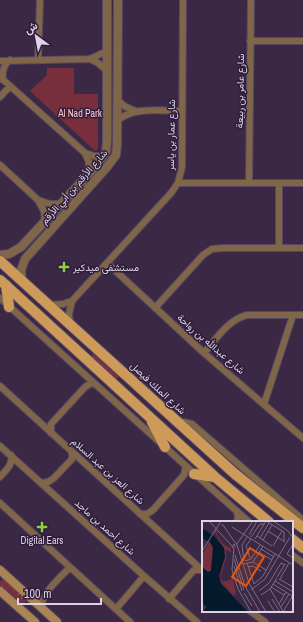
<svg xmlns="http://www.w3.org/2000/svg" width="303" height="622" viewBox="0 0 303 622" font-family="'Archivo Narrow',Vazirmatn,sans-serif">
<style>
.grass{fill:url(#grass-dots)}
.green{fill:#772f3d}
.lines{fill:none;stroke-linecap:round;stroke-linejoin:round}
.minor-casing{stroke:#584762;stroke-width:8}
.tertiary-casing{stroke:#584762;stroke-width:10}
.secondary-casing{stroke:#584762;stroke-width:10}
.primary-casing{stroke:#584762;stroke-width:12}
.minor{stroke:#7f6649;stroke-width:6}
.tertiary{stroke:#7f6649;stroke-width:8}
.secondary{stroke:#ab8453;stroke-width:8}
.primary{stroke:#cd9a5a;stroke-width:10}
.poi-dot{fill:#8dce44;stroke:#2f1e3b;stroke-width:1.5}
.labels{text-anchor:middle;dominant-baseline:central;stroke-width:3;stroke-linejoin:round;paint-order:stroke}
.street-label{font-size:10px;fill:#ded3e6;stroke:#2f1e3b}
.park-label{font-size:10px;fill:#fac6cb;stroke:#2f1e3b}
.poi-label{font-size:10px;fill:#ded3e6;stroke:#2f1e3b;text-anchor:start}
.inset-road{fill:none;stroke:#7c6c85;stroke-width:1}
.view{fill:#e8590c;fill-opacity:0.15;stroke:#e8590c;stroke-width:2}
.inset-edge{fill:none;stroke:#ded3e6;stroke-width:2}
</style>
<defs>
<pattern id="grass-dots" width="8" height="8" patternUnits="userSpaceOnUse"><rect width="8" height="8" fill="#772f3d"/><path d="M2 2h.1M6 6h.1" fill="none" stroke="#8a4c59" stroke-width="1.8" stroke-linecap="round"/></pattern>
</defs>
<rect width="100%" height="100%" fill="#3a2845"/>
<path class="grass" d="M94 352 120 376 116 379 91 356Z
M3 578 27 600 23 604 0 585V582Z"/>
<path class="green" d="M47 68H74V94H98V148L95 151 30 91 47 75Z"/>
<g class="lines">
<defs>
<path id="minor" d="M250 41H303
M90 59 98 63 106 70
M38 60 40 0
M0 61 90 59 107 51
M0 77 85 153 94 156H104
M3 80C2 72 3 65 10 60
M0 97 10 86
M117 99 124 106 135 111
M117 121C133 106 161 111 182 111
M85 153 89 162 88 173
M0 165 38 200 44 211 45 221
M178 183H303
M249 183 251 0
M279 183V248
M38 200 50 204H60
M107 263 204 353 303 438
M0 298 186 466 249 522
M50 305 63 304 72 301
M155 308 203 255 212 249 224 248H303
M70 324 69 314 72 301 171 193 178 183 182 167 183 0
M204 353C216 339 229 319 247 315H303
M0 386 203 571
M264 404 293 315
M178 423 183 422 192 424 303 520
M51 433V424L85 387 93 382
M0 446 144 576 197 622
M0 477C6 470 13 465 11 455
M41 483 48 482 54 478 72 459V452
M0 503 130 622
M140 514H147L153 510 184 475 186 466
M237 522 238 517 237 512
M292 555 303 563
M169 599 194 570H202
M42 608C39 595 62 576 70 567
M116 609 144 576
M250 611 265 622"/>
<path id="tertiary" d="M0 255 9 254 21 247 97 165 106 151 107 141V0
M22 281 21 270 25 259 107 167 116 155 117 145 118 0"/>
<path id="secondary" d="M0 570 57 622
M0 591 35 622"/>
<path id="primary" d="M0 261 235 474 303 528
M0 280 215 477 269 522
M6 285 9 307
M152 422 165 447
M194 474 215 477
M292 539 303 548"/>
</defs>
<use href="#minor" class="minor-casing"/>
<use href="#tertiary" class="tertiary-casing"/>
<use href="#secondary" class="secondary-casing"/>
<use href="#primary" class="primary-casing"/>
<use href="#minor" class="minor"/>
<use href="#tertiary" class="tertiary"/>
<use href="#secondary" class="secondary"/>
<use href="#primary" class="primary"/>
</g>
<g class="poi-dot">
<path d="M62 261h4v4h4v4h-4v4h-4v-4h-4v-4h4z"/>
<path d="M40 521h4v4h4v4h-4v4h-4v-4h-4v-4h4z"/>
</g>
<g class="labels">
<g class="street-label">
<text transform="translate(240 91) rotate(-89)">شارع عامر بن ربيعة</text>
<text transform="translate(171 135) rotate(-89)">شارع عمار بن ياسر</text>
<text transform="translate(74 187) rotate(-49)">شارع الأرقم بن أبي الأرقم</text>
<text transform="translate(211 344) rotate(41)">شارع عبدالله بن رواحة</text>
<text transform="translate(158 388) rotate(43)">شارع الملك فيصل</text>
<text transform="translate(108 471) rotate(42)">شارع العز بن عبد السلام</text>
<text transform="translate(105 527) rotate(42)">شارع أحمد بن ماجد</text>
</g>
<g class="park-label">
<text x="80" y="113">Al Nad Park</text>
</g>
<g class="poi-label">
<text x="73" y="267">مستشفى ميدكير</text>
<text x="42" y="540" text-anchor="middle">Digital Ears</text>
</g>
</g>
<g transform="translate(202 521)">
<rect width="91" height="91" fill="#3a2845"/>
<path d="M11 8 15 11V14L22 24 29 27V31L24 29V37L18 57 32 75 18 60V54L23 30Z" fill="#772f3d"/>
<path d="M8 19 11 27 9 49 6 51 0 46V35ZM31 58 34 72 32 75 20 61Z" fill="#772f3d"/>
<path d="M0 7 12 15 22 27 23 36 17 55 19 63 46 91H0L5 86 0 82V46L6 51 9 50 11 27 8 21 0 17Z" fill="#05192d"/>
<path class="inset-road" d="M7 0 30 25M64 0 82 11V20M71 0 86 10 91 17M20 3 35 24 47 62 64 91M30 6 91 44M66 10 83 21M47 14 55 0M55 15 70 25M49 16 58 3H62M58 17 67 2M53 18 64 0M61 19 70 4M34 24 51 0M71 25 80 10M33 26 32 23 30 26 32 27 30 49 36 68 49 91M59 28 72 36M0 30 19 0M57 31 70 39M33 34 43 65 58 91M48 37 44 25 49 18M91 37 85 33 91 23M32 38 42 69M42 40 40 24 45 16M43 40 49 38 58 24M51 41 64 49M45 42 52 63M41 43 51 41 61 25M32 45 40 70M46 46 51 45 59 50M75 56 83 43M77 58 91 66M78 58 87 42M73 60 91 71M52 63 61 55 73 33M71 63 90 75M69 66 82 74M68 68 81 90M49 69 63 58 88 16M57 70 67 62 79 42 83 44M42 72 50 85M59 74 68 68 75 57M70 78 78 91M66 80 73 91M77 83 84 71M79 86 87 73M81 91 91 74"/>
<path class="view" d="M48 27 62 36 44 65 30 56Z"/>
<rect width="91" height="91" class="inset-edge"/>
</g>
<g transform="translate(36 36) rotate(328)" stroke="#2f1e3b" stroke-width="3" paint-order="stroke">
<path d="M0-3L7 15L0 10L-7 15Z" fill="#ded3e6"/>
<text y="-6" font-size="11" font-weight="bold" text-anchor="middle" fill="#ded3e6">ش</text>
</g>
<path d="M18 598v6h83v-6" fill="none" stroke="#ded3e6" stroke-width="2"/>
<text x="24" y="598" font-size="12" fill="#ded3e6" stroke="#2f1e3b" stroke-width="3" paint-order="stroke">100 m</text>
</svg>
